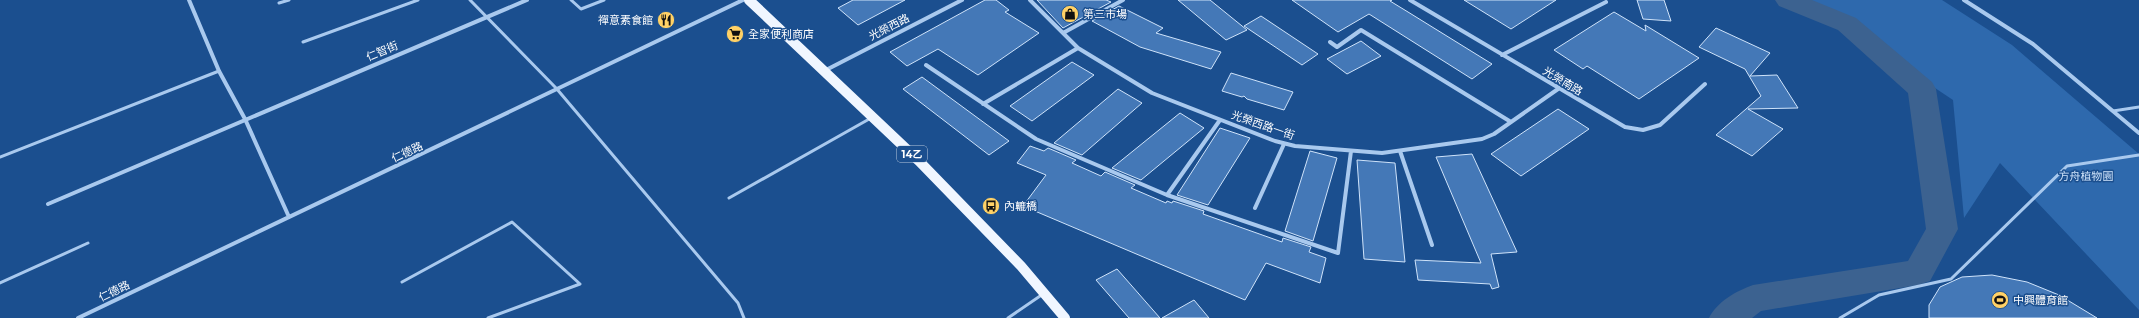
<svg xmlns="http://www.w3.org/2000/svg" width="2139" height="318" viewBox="0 0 2139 318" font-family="Montserrat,'Noto Sans TC',sans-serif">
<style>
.green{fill:#2e69ad}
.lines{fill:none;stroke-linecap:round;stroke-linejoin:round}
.river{fill:#3c6290;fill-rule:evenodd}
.building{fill:#4478b7;stroke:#cfe3fa}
.lane{stroke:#a9c9ee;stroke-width:3}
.street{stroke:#a9c9ee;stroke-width:4}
.primary{stroke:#f0f6ff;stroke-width:10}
.labels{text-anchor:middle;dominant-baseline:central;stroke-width:3;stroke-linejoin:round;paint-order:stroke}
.shield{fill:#1b4f8f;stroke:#bbcadd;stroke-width:1}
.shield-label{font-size:10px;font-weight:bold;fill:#fff}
.poi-label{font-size:11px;fill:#fff;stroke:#1b4f8f;text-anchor:start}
.street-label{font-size:11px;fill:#fff;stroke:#1b4f8f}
.park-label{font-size:11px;fill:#cfe3fa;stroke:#1b4f8f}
</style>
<rect width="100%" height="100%" fill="#1b4f8f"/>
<path class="green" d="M1803 0H1942L2012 45 2139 154V310L2000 163 1964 218 1953 100Z"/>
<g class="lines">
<path class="river" d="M1775 0H1812L1856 18 1932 82 1936 89 1958 229 1930 281 1918 285 1761 311 1752 318H1709C1717 302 1736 291 1753 285L1908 261 1926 229 1908 93 1838 30 1779 6Z"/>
</g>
<path class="building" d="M853 0H905L858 25 838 8Z
M985 0H996L1009 10 1005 12 1039 33 978 75 938 49 907 66 890 52Z
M1037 0H1106L1111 2 1063 28Z
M1178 0H1210L1247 30 1226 40Z
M1292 0H1392L1390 1 1408 12 1492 64 1472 79 1369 14 1338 32Z
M1464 0H1556L1511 29Z
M1637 0H1664L1671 21 1643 19Z
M1119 6 1163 28 1156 33 1221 52 1211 69 1140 47 1092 21Z
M1614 12 1646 31 1645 25 1699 58 1639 99 1587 66 1583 69 1554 50Z
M1261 16 1318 54 1302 65 1244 26Z
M1716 28 1770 53 1750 76 1777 75 1798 108 1748 109 1783 129 1752 156 1716 135 1761 96 1745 69 1699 47Z
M1361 41 1381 56 1347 74 1327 59Z
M1072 62 1094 75 1032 121 1010 106Z
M1231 73 1293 92 1284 110 1247 99 1244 96 1242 97 1222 91Z
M922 77 1009 141 989 155 903 89Z
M1118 89 1142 103 1082 155 1054 143Z
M1558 109 1589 129 1521 176 1491 154Z
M1180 113 1204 128 1141 180 1112 168Z
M1220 128 1250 138 1208 205 1177 195Z
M1030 146 1044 151 1048 148 1076 160 1072 163 1101 176 1105 172 1135 185 1131 188 1166 203 1167 201 1172 203 1173 201 1204 211 1203 214 1282 242 1283 238 1311 247 1309 252 1326 258 1320 283 1266 263 1245 300 1023 206 1046 175 1017 163Z
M1310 151 1337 158 1313 241 1285 231Z
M1472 154 1517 252 1491 254 1499 287 1492 289 1490 284 1418 280 1415 260 1481 263 1436 157Z
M1357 160 1395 163 1405 262 1364 259Z
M1117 269 1160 318H1129L1096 280Z
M1992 275 2027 282 2059 295 2097 318H1929V305L1940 287 1962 277Z
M1194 300 1209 318H1162Z"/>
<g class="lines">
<path class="lane" d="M470 0 556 88 738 303 744 318
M571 0 581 9 604 0
M279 3 289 0
M303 42 418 0
M2113 111 2139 107
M0 157 219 71
M729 198 871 118
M402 282 512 222 580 284 488 318
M0 283 88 243
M1008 318 1043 294
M1840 318 1879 295 1951 279 2067 166 2139 155"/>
<path class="street" d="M189 0 219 71 245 119 289 217
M1030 0 1078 48 1152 93 1275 141 1295 146 1382 153 1482 139 1494 134 1558 89
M1410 0 1625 127 1643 130 1660 125 1705 84
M1964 0 2033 44 2139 133
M1063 33 1123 0
M1330 42 1337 47 1361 30 1511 122
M1502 55 1606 2
M926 65 1036 139 1167 195 1338 253 1351 151
M826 70 962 0
M983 104 1078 48
M1400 151 1432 245
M1167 195 1220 120
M48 204 527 0
M1255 208 1284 144
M78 318 743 0"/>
<path class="primary" d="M749 0 919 161 1021 266 1065 318"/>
</g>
<defs>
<symbol id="shop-disc" viewBox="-11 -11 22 22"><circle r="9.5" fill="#ffd166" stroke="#1b4f8f"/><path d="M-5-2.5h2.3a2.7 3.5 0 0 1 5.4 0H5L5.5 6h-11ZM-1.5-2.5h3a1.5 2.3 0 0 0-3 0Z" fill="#111"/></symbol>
<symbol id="restaurant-disc" viewBox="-11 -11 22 22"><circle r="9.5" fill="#ffd166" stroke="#1b4f8f"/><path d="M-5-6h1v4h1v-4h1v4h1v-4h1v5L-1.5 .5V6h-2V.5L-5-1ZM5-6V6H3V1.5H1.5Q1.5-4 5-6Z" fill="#111"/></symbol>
<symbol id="supermarket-disc" viewBox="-11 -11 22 22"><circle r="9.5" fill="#ffd166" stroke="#1b4f8f"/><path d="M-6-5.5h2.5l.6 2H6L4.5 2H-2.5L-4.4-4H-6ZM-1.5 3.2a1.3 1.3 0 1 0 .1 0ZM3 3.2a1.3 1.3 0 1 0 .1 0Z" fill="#111"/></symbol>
<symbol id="bus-disc" viewBox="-11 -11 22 22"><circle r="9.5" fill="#ffd166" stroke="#1b4f8f"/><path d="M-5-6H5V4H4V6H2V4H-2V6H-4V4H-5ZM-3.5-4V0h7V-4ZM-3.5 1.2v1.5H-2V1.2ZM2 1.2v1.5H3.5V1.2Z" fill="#111"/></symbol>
<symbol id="stadium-disc" viewBox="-11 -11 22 22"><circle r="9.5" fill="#ffd166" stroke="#1b4f8f"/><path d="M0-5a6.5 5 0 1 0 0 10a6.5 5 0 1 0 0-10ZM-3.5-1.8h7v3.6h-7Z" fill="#111"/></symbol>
</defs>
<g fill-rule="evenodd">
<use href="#shop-disc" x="1060" y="4" width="20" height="20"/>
<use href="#restaurant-disc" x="656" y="10" width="20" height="20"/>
<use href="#supermarket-disc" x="725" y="24" width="20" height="20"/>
<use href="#bus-disc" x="981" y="196" width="20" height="20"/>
<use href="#stadium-disc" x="1990" y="290" width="20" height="20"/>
</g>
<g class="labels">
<rect class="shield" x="897" y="146" width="30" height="16" rx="3"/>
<g class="shield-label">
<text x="912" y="154">14乙</text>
</g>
<g class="poi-label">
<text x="1083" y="14">第三市場</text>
<text x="653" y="20" text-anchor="end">禪意素食館</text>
<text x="748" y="34">全家便利商店</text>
<text x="1004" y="206">內轆橋</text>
<text x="2013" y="300">中興體育館</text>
</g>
<g class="street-label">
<text transform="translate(889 27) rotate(-27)">光榮西路</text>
<text transform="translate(382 51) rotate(-23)">仁智街</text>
<text transform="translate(1563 81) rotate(31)">光榮南路</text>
<text transform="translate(1263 125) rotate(19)">光榮西路一街</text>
<text transform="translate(407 152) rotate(-25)">仁德路</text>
<text transform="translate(114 291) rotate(-26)">仁德路</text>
</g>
<g class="park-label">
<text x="2086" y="176">方舟植物園</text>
</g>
</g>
</svg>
